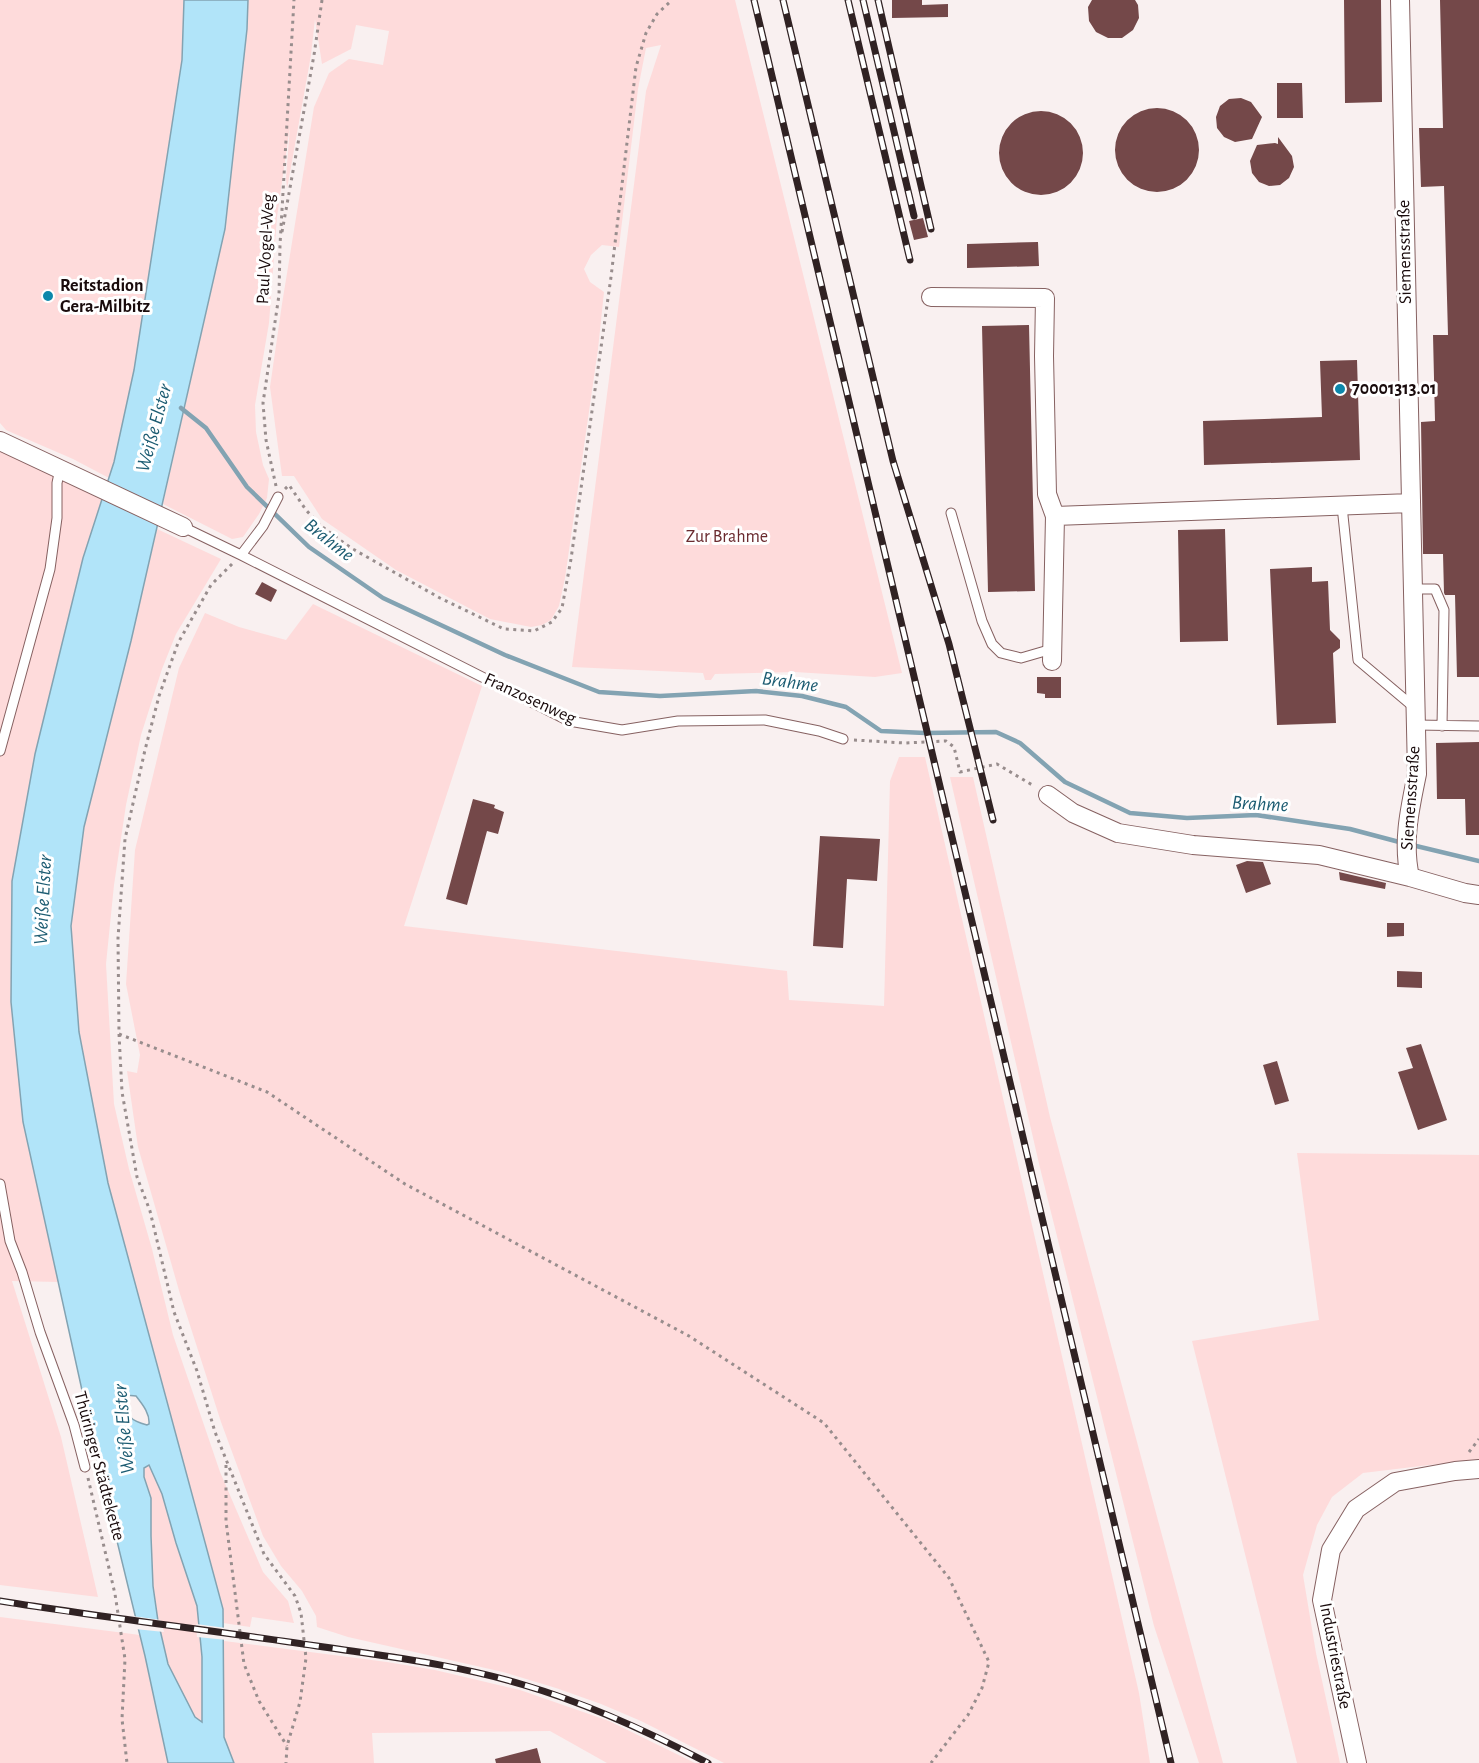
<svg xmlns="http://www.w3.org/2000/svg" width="1479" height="1763" viewBox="0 0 1479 1763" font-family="'Alegreya Sans',sans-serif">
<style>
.green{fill:#fedbdb}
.water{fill:#b1e4f9;stroke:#83a3b2;stroke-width:1.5;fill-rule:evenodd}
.pier{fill:#f9f0f0}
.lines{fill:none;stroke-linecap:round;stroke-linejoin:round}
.stream{stroke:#83a3b2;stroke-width:4.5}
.building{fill:#744849}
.lane-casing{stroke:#866161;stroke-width:11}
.street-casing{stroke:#866161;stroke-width:20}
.path{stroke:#988d8d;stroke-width:3;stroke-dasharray:3 4.5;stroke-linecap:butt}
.lane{stroke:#fff;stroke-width:9}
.street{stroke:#fff;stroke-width:18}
.rail-casing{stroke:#302223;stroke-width:7}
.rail{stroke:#fff;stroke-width:4.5;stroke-dasharray:14;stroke-linecap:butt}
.poi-dot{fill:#0d87ab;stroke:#fff;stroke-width:2}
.labels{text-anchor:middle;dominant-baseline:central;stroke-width:6;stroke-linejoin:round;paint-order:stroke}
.street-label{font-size:18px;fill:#190b0c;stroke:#fff}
.poi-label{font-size:18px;font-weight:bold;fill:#190b0c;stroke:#fff;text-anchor:start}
.park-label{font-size:18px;fill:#6a2b2f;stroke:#fff}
.water-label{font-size:20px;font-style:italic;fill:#1c5c72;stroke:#fff}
</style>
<rect width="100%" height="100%" fill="#f9f0f0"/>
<path class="green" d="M0 0H184L182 60 134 370 114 462 109 478 73 459 6 430 0 423Z
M248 0H735L902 673 875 677 795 672 715 674 711 680H705L703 673 572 667 646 91 661 45 646 48 638 89 619 247 602 245 591 255 584 269 590 282 604 292 598 349 565 578 559 606 551 620 542 625 531 627 490 619 396 570 322 519 294 476H282L270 387 282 304 314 107 329 73 349 59 383 65 389 31 356 25 351 49 322 64 315 19 311 55 287 189 286 178 290 126 277 217 269 323 255 405 256 432 263 465 269 479 267 498 259 514 243 537 232 539 163 504 225 229 247 29Z
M0 448 53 472 102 499 83 558 35 754 12 881 11 1002 23 1122 59 1282 12 1281 61 1437 98 1597 0 1585Z
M157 529 221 559 176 634 162 669 141 735 126 805 114 885 106 964 114 1104 129 1169 152 1249 173 1335 204 1425 220 1472 263 1572 288 1601 294 1623 252 1617 250 1627 223 1623V1609L108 1183 79 1032 71 926 84 827 131 641Z
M313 604 482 686 404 926 787 971 789 1000 884 1006 890 781 899 757H925L1139 1693 1150 1763H724L641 1721 601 1704 556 1688 503 1672 348 1637 317 1627 316 1616 302 1591 281 1566 263 1536 221 1422 180 1294 138 1147 127 1071 137 1073 140 1055 126 984 135 850 179 668 205 613 239 627 286 640Z
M950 777H973L1050 1117 1223 1763H1199L1154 1626 1040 1168Z
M1297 1153 1479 1155V1459L1363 1473 1332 1497 1317 1525 1303 1575 1316 1653 1340 1763H1297L1192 1341 1319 1320Z
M150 1465 162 1494 176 1543 197 1606 202 1657V1722L195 1717 168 1664 158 1621 153 1586 151 1536V1498L144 1477V1468Z
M0 1617 140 1635 168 1763H0Z
M224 1641 387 1662 435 1670 520 1690 609 1721 695 1763H607L550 1731 372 1733 374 1763H233L224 1737Z"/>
<path class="water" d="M184 0H248L247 29 225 229 131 641 84 827 71 926 79 1032 108 1183 223 1609 224 1737 234 1763H168L145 1656 98 1463 23 1122 11 1002 12 881 35 754 83 558 114 462 134 370 182 60ZM125 1395 136 1396C142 1404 150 1413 149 1424L147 1425C123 1418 130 1414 125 1395ZM149 1465 162 1494 176 1543 197 1606 202 1657V1722L195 1717 168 1664 158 1621 153 1586 151 1536V1498L144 1477V1468Z"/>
<path class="pier" d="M132 1616 161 1620 164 1632 135 1629Z
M196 1624 226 1628 227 1640 197 1637Z"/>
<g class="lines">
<path class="stream" d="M181 408 206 428 247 487 309 547 383 598 505 655 599 692 660 696 756 691 802 696 846 707 881 731 925 733 996 732 1020 743 1065 782 1130 813 1187 818 1256 815 1350 829 1403 843
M1412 845 1479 861"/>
</g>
<path class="building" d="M892 0H922V5L948 4V17L892 18Z
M1092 0H1135L1138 5 1139 18 1133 30 1122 38H1108L1096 32 1089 21 1088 7Z
M1344 0H1381L1382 102 1345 103Z
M1440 0H1479V677H1457L1455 595H1445L1444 593 1443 554H1423L1421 422 1435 421 1433 335H1448L1444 186 1421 187 1419 128H1443Z
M1277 83H1302L1303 118H1277Z
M1241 98 1251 102 1262 117 1252 139 1235 142 1224 137 1217 128 1216 117 1220 106 1229 99Z
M1115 150a42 42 0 1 1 84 0a42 42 0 1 1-84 0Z
M999 153a42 42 0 1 1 84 0a42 42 0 1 1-84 0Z
M1278 137 1292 156 1294 167 1289 178 1280 185 1269 186 1259 182 1252 173 1250 161 1257 145 1275 143 1278 144Z
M923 218 928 237 914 240 909 221Z
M1038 242 1039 266 967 268V244Z
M1029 325 1035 591 988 592 982 326Z
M1357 360 1360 460 1204 465 1203 421 1322 417 1320 361Z
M1225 529 1228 641 1180 642 1178 530Z
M1312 567V582L1328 581 1330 630 1340 640V648L1333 653 1336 723 1277 725 1270 569Z
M262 582 277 590 271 602 255 594Z
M1037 677H1061V698H1045V694L1037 693Z
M1479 742V835H1466L1465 799H1437L1436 743Z
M473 799 495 805 494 808 504 812 498 834 487 831 467 905 446 899Z
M820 836 880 839 877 881 847 879 843 948 813 946Z
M1247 861 1263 862 1271 884 1246 893 1236 865Z
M1339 872 1386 883 1385 889 1340 880Z
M1387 923H1404V936L1387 937Z
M1397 971 1422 972V988L1397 987Z
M1421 1044 1447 1120 1418 1130 1398 1072 1413 1068 1406 1048Z
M1277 1061 1289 1101 1275 1105 1263 1065Z
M537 1748 541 1763H496L495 1759Z"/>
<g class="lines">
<defs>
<path id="lane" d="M1342 506 1358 660 1415 708
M951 513 982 621 992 644 1001 653 1021 658 1052 649
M183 527 241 555 569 721 622 730 678 721 765 720 819 731 843 739
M241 555 263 526 278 497
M1413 589H1435L1444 610 1442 726
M1416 725 1479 726
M0 751 50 569 57 518V483L60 469
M0 1184 10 1241 22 1272 40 1332 74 1425 85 1467"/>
<path id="street" d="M1400 0 1417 774C1410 808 1402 842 1410 877
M931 297 1045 298 1044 356 1047 494 1055 516
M0 441 183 527
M1052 661 1055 516 1411 503
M1048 795 1073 813 1118 833 1193 845 1319 855 1410 877 1465 893 1479 895
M1357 1763 1322 1600 1331 1550 1356 1509 1395 1482 1455 1471 1479 1469"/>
</defs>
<use href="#lane" class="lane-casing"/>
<use href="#street" class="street-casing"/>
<path class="path" d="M282 232 314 55 322 0
M276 486 266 440 263 403 279 295 280 245 294 0
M285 489 289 485 306 510 321 526 351 548 440 598 504 629 534 631 552 622 562 608 571 559 611 277 636 67 646 33 657 14 672 0
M232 564 211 585 178 643 159 696 145 750 125 839 118 938 119 1034 122 1092 137 1177 150 1211 174 1312 197 1371 215 1432 264 1554 295 1596 301 1613 306 1658 300 1702 287 1746 286 1763
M854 740 905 743 946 741 954 747 960 772 997 764 1034 786
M119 1034 267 1092 405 1184 689 1336 824 1423 949 1578 989 1662 982 1688 968 1715 931 1763
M1469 1452 1479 1439
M226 1465V1521L244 1664 259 1701 287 1746
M88 1478 115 1594 125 1659 122 1719 127 1763"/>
<use href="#lane" class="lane"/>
<use href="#street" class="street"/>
<defs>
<path id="rail" d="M754 0 1171 1763
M783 0 893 461 949 644 993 820
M848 0 910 260
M863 0 914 216
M878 0 931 229
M0 1601C108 1618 216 1631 324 1647 391 1657 459 1665 524 1685 589 1704 649 1732 708 1763"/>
</defs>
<use href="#rail" class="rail-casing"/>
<use href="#rail" class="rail"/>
</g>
<g class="poi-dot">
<circle cx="48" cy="296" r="6"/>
<circle cx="1340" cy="389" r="6"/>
</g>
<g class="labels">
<g class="street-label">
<text transform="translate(266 249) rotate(-87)">Paul-Vogel-Weg</text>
<text transform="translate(1405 252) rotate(-91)">Siemensstraße</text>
<text transform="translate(530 699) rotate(25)">Franzosenweg</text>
<text transform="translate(1411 798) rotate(-86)">Siemensstraße</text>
<text transform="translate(99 1466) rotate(75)">Thüringer Städtekette</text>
<text transform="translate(1335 1656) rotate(79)">Industriestraße</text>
</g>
<g class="poi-label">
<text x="60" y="286">Reitstadion<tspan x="60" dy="21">Gera-Milbitz</tspan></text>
<text x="1352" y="389">70001313.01</text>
</g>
<g class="park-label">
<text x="727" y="537">Zur Brahme</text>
</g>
<g class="water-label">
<text transform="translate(154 428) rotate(-75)">Weiße Elster</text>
<text transform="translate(329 540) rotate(38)">Brahme</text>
<text transform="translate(790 682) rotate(8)">Brahme</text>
<text transform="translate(1260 804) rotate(3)">Brahme</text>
<text transform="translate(43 900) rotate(-87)">Weiße Elster</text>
<text transform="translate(124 1429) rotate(-95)">Weiße Elster</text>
</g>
</g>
</svg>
